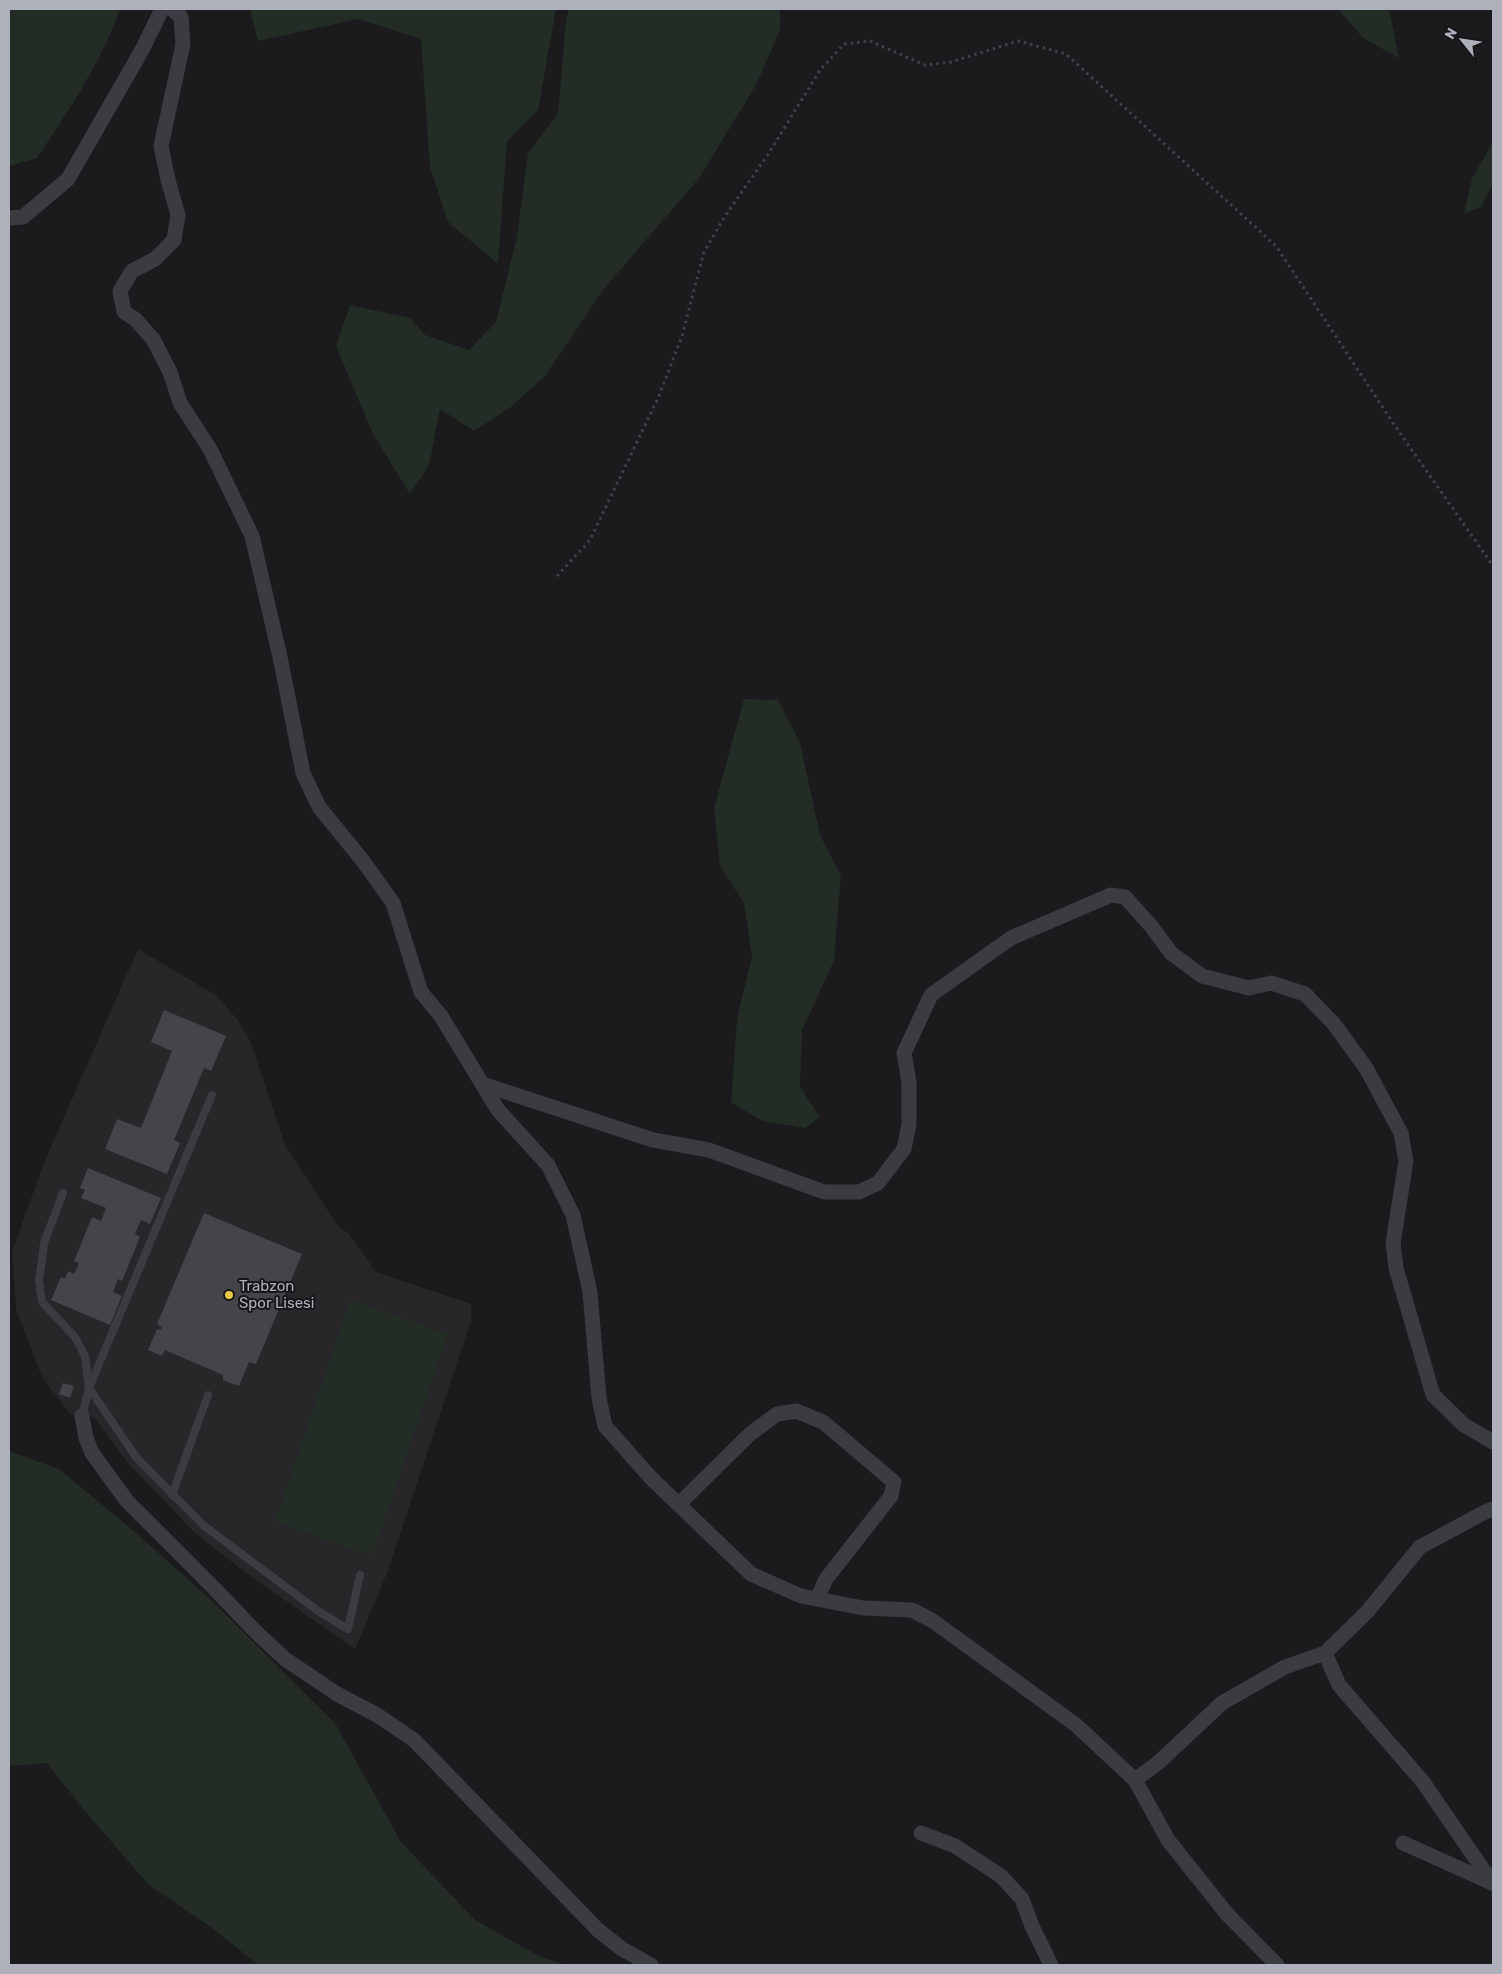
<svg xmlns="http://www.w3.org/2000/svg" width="1502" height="1974" viewBox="0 0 1502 1974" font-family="Rubik,sans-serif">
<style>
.built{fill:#272629}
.green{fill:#242c26}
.building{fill:#454549}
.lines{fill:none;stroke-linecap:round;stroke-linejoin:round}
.path{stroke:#414248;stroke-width:3;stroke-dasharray:2.5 4;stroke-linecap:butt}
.lane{stroke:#3b3c41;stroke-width:8}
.street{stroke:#3b3c41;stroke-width:15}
.poi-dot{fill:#e8c746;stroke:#161517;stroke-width:2}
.labels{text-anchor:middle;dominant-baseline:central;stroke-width:4;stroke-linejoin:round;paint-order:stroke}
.poi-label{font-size:15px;fill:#aeb0bb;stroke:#161517;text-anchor:start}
</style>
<rect width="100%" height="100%" fill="#1b1a1c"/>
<path class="built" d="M138 949 217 996 237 1019 250 1041 285 1145 338 1226 349 1234 376 1272 471 1304V1320L387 1573 355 1649 242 1570 193 1531 128 1463 94 1417 71 1415 42 1377 16 1309 12 1252 43 1165Z"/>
<path class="green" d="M9 9H120C101 63 69 110 37 158L9 166Z
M250 9H556L538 110 507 141 498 264 448 222 430 167 421 39 358 19 258 41Z
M569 9H780V30L757 83 700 177 603 290 545 376 511 407 474 431 440 409 429 465 410 494 372 432 336 346 350 305 410 318 425 335 469 350 496 322 517 236 528 153 558 114 566 19Z
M1338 9H1389L1399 58 1363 38Z
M1493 143V183L1481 207 1464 214 1472 178Z
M744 699 778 700 800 743 820 835 841 876 834 961 802 1030 800 1087 820 1117 805 1128 762 1121 731 1102 737 1019 752 956 744 903 720 866 714 808Z
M350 1300 448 1334 372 1556 275 1522Z
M9 1451 59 1469 135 1532 208 1597 335 1723 401 1842 475 1920 539 1956 565 1965H259L212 1928 148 1884 83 1809 47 1763 9 1766Z"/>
<path class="building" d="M164 1010 226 1036 211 1071 204 1068 174 1140 180 1143 167 1174 105 1149 117 1119 141 1128 172 1051 151 1042Z
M88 1168 161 1198 150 1224 141 1220 135 1234 140 1237 122 1281 118 1279 113 1292 122 1296 110 1325 51 1300 61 1277 65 1279 68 1271 74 1274 79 1263 74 1261 92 1217 101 1221 106 1208 81 1198 85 1190 80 1188Z
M204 1213 302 1254 256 1364 249 1362 239 1386 223 1380V1375L165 1350 162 1356 148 1350 157 1329 161 1330 162 1327 157 1324Z
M63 1383 74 1386 70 1398 59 1394Z"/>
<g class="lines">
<path class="path" d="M557 576 590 540 659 396 682 336 704 252 725 216 769 153 820 70 844 44 870 41 925 65 951 62 1018 41 1066 54 1276 246 1393 423 1493 566"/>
<path class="lane" d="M212 1095 89 1388 136 1457 203 1525 318 1611 348 1629 360 1575
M63 1193 44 1243 39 1281 42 1302 75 1337 85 1356 89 1388 82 1416
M172 1495 208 1395"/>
<path class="street" d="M172 9 181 17 183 44 161 146 168 180 178 215 174 240 155 259 132 271 120 291 124 312 135 319 153 339 170 372 180 403 210 449 252 536 280 657 303 773 319 807 363 861 393 903 421 992 441 1016 498 1110 548 1165 573 1215 590 1292 599 1398 605 1426 651 1478 751 1574 801 1596 863 1608 912 1610 933 1621 1076 1725 1135 1780 1168 1840 1227 1914 1277 1965
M9 218 23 217 68 179 142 50 162 9
M482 1084 653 1140 709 1150 824 1192H859L878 1183 904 1149 909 1124V1082L904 1053 931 995 1011 938 1111 895 1125 897 1151 926 1171 953 1202 976 1249 988 1271 983 1305 994 1334 1024 1366 1068 1401 1133 1406 1161 1393 1243 1396 1268 1433 1395 1464 1425 1493 1442
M82 1416 86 1438 92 1453 127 1501 212 1586 256 1632 285 1659 337 1694 377 1715 414 1740 598 1930 622 1949 651 1965
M679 1504 750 1434 777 1414 796 1411 823 1422 894 1482 891 1496 826 1579 817 1599
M1325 1653 1339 1685 1423 1782 1493 1884
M1135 1780 1159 1762 1222 1703 1285 1667 1325 1653 1367 1612 1420 1547 1485 1512 1493 1509
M921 1833 955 1846 1001 1876 1022 1899 1032 1926 1051 1965
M1403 1843 1492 1883"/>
</g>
<circle class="poi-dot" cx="229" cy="1295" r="5"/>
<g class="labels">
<g class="poi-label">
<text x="239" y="1286">Trabzon<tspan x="239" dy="17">Spor Lisesi</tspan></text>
</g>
</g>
<rect width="1502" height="1974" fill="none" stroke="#aeb0bb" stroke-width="20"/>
<g transform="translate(1462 40) rotate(300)" stroke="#161517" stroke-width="4" paint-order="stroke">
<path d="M0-4L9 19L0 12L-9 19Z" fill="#aeb0bb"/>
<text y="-8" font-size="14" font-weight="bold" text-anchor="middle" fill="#aeb0bb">N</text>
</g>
</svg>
